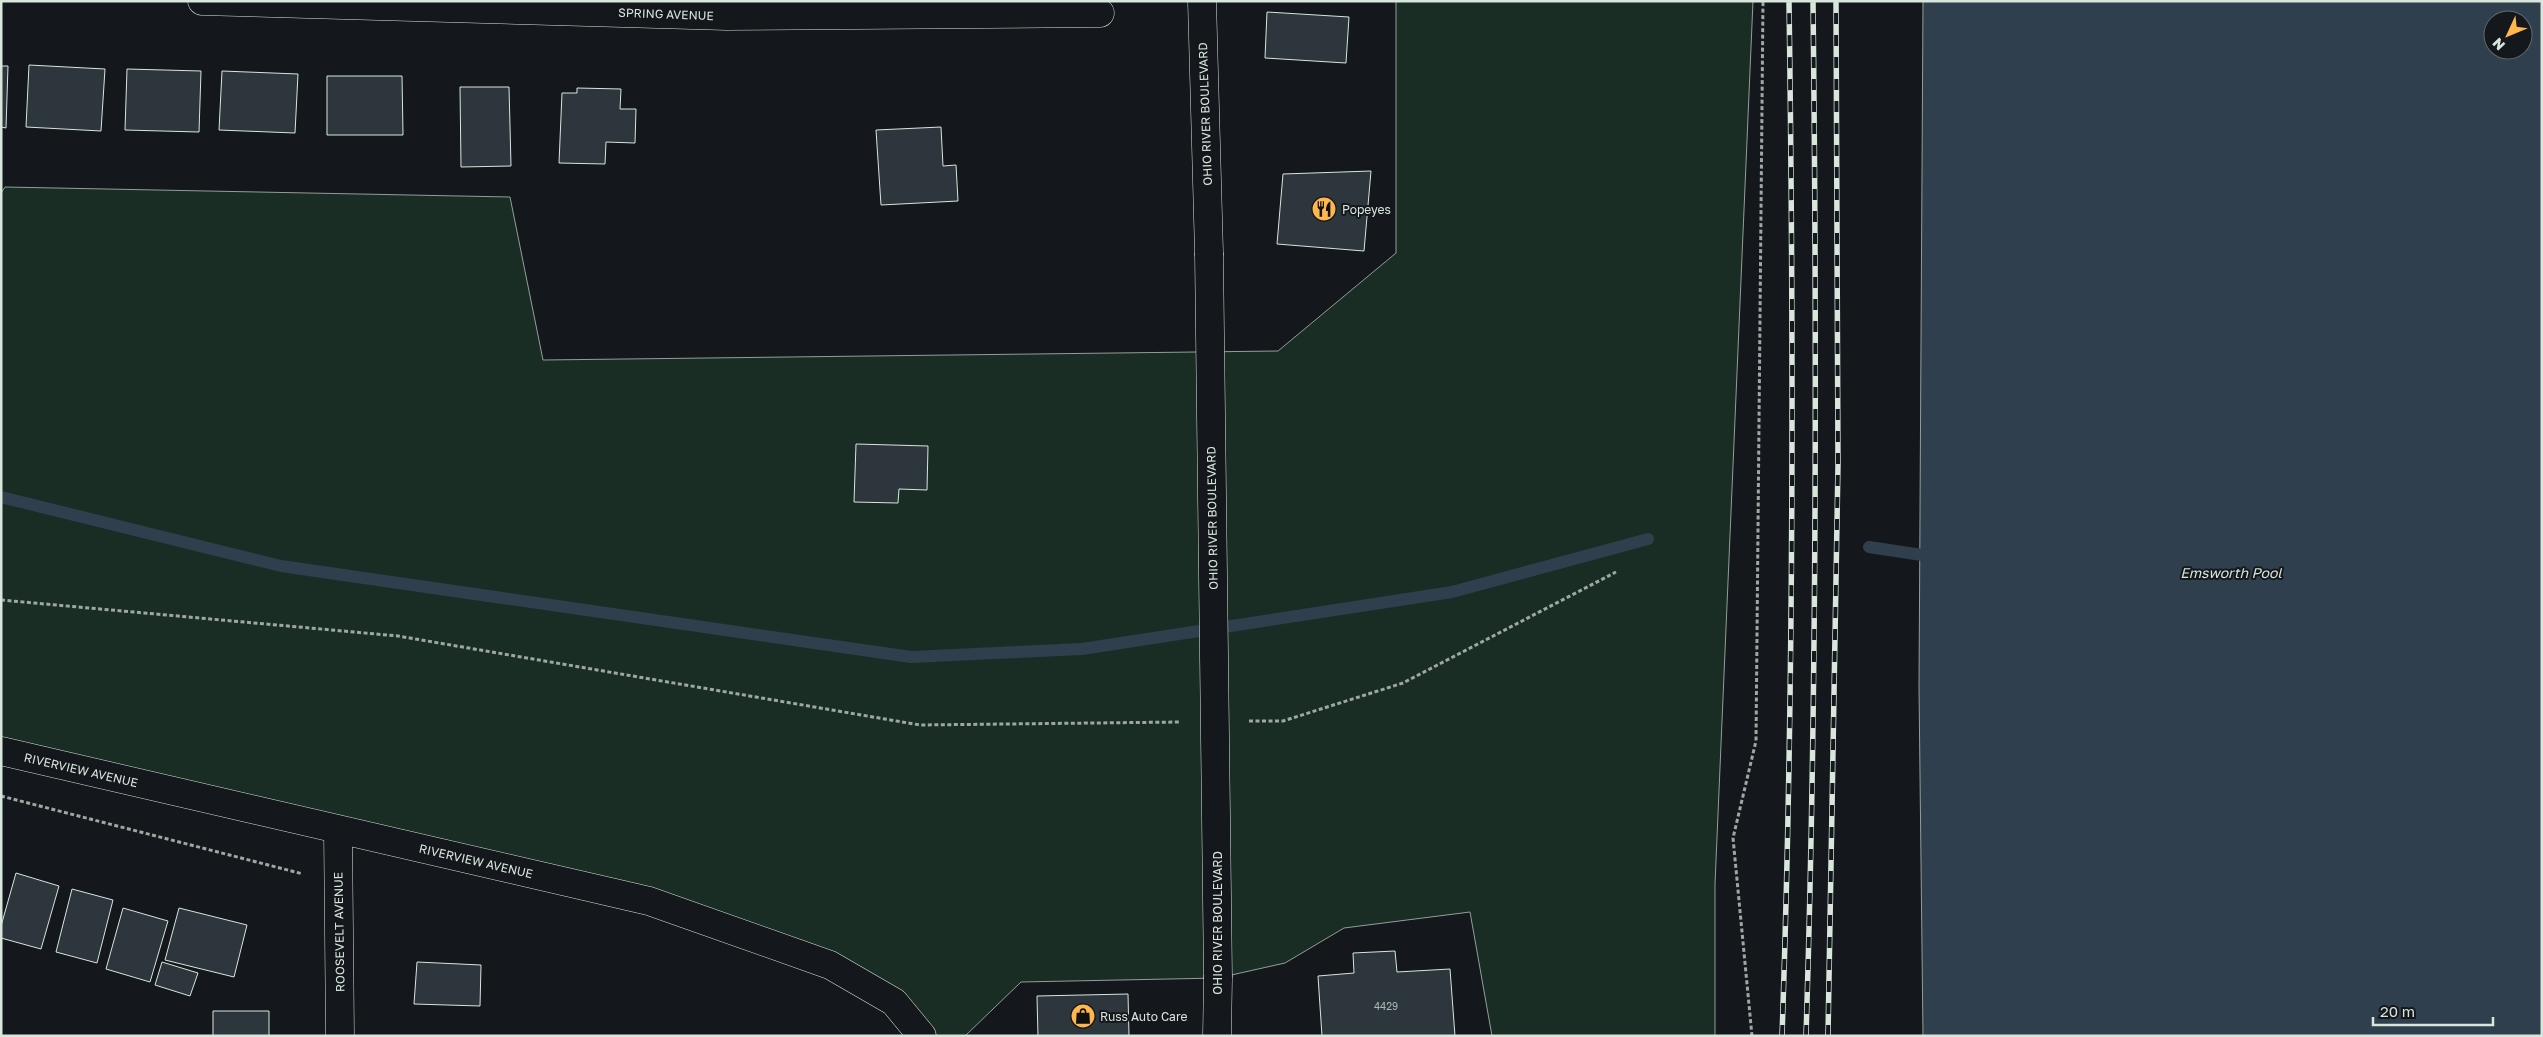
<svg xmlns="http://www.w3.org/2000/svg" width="2543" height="1037" viewBox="0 0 2543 1037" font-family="'Golos Text',sans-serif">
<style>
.green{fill:#1a2d24;stroke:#939e99}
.water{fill:#2f3f4d;stroke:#939e99;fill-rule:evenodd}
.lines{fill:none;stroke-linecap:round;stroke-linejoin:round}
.stream{stroke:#2f3f4d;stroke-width:12}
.building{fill:#2c363c;stroke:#d8e6dc}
.minor-casing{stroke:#d8e6dc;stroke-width:29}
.trunk-casing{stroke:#d8e6dc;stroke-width:29}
.path{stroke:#9da8a2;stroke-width:3;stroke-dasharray:4 2.5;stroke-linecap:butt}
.minor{stroke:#14181c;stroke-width:28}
.trunk{stroke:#14181c;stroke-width:28}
.rail-casing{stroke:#d8e6dc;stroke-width:5.5}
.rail{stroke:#14181c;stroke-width:4;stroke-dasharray:11;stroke-linecap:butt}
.trunk-bridge-casing{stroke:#d8e6dc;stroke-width:29;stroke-linecap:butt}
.trunk-bridge{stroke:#14181c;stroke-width:28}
.labels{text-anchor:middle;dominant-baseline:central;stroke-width:4;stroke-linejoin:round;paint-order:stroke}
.number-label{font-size:10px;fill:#adbab4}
.street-label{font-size:12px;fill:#d8e6dc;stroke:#14181c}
.poi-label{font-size:12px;fill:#d8e6dc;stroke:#14181c;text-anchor:start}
.water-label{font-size:14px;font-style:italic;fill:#d8e6dc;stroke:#14181c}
</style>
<rect width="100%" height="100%" fill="#14181c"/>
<path class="green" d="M1396 1H1753L1715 884V1036H1492L1470 912 1344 928 1285 963 1218 978 1021 982 965 1036H922L894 1002 761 939 1 751V193L5 187 510 197 543 360 1278 351 1396 253Z"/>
<path class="water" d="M1923 1H2542V1036H1923L1919 687ZM2493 20H2523V50H2493Z"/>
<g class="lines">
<path class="stream" d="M1 497 281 566 911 657 1082 649 1452 592 1648 539
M1869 547 1935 557"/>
</g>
<path class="building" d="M1267 12 1349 17 1346 63 1265 58Z
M29 65 105 69 101 131 26 127Z
M1 66H8L6 128 1 127Z
M127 69 201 71 199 132 125 130Z
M222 71 298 74 295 133 219 130Z
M327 76H402L403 135H327Z
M460 87H509L511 166 461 167Z
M577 88 621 89 620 109H636L635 143 606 142 605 164 559 163 562 93H577Z
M941 127 943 166 956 165 958 201 881 205 876 130Z
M1371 171 1364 251 1277 244 1283 174Z
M856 444 928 446 927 490 899 489 898 503 854 502Z
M16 873 59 886 41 949 1 938V926Z
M72 889 113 900 97 963 56 952Z
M123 908 168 921 150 982 106 969Z
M179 908 247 925 234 977 165 960Z
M1395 951 1397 972 1450 969 1455 1036H1322L1318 976 1354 973 1353 953Z
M162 962 198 973 190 996 155 985Z
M417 962 481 965 480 1006 414 1004Z
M1128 994 1129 1036H1038L1037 996Z
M213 1011H269V1036H213Z"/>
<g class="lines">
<defs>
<path id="minor" d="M202 1 727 16 1100 13
M1 751 649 901 830 965 894 1002 922 1036
M338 829 340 1036"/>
<path id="trunk" d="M1202 1 1209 253
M1217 1036 1218 978"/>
</defs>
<use href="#minor" class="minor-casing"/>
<use href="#trunk" class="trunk-casing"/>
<path class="path" d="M1 600 398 636 920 725 1181 722
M1249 721H1283L1403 683 1616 572
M1 796 303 874
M1752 1036 1733 838 1756 741 1763 1"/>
<use href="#minor" class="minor"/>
<use href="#trunk" class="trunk"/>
<defs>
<path id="rail" d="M1782 1036C1794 691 1794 346 1789 1
M1806 1036C1817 691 1817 346 1813 1
M1828 1036 1838 465 1836 1"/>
</defs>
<use href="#rail" class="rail-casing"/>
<use href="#rail" class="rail"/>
<defs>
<path id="trunk-bridge" d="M1209 253 1218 978"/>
</defs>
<use href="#trunk-bridge" class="trunk-bridge-casing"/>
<use href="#trunk-bridge" class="trunk-bridge"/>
</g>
<defs>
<symbol id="restaurant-disc" viewBox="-11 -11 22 22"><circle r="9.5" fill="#ffb74d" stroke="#14181c"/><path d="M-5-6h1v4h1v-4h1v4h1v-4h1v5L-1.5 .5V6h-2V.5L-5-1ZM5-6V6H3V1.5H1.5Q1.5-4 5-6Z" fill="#111"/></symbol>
<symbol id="shop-disc" viewBox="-11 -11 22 22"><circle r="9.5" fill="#ffb74d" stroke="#14181c"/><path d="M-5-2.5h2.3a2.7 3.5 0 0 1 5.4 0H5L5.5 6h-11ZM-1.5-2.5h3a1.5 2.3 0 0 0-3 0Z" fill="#111"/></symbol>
</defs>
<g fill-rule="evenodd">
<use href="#restaurant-disc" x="1310" y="195" width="28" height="28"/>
<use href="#shop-disc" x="1069" y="1002" width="28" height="28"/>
</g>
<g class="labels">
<g class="number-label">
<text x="1386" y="1006">4429</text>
</g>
<g class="street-label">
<text transform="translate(666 14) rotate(2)">SPRING AVENUE</text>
<text transform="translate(1205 114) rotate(-92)">OHIO RIVER BOULEVARD</text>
<text transform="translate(1212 518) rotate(-91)">OHIO RIVER BOULEVARD</text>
<text transform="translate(81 770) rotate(13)">RIVERVIEW AVENUE</text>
<text transform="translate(476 861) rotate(13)">RIVERVIEW AVENUE</text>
<text transform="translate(1217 923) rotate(-90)">OHIO RIVER BOULEVARD</text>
<text transform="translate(339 932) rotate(-91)">ROOSEVELT AVENUE</text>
</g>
<g class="poi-label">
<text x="1342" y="209">Popeyes</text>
<text x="1100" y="1016">Russ Auto Care</text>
</g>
<g class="water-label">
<text x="2231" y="572">Emsworth Pool</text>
</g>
</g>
<rect width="2543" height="1037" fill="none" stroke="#d8e6dc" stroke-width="5"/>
<g transform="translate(2508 35) rotate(226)"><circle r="24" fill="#14181c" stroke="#626a69"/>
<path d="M0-4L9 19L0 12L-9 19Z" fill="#ffb74d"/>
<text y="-8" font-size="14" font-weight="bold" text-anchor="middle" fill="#d8e6dc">N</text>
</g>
<path d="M2373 1017v8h120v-8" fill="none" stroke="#d8e6dc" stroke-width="2.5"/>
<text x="2380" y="1017" font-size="15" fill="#d8e6dc" stroke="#14181c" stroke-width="4" paint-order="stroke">20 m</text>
</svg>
